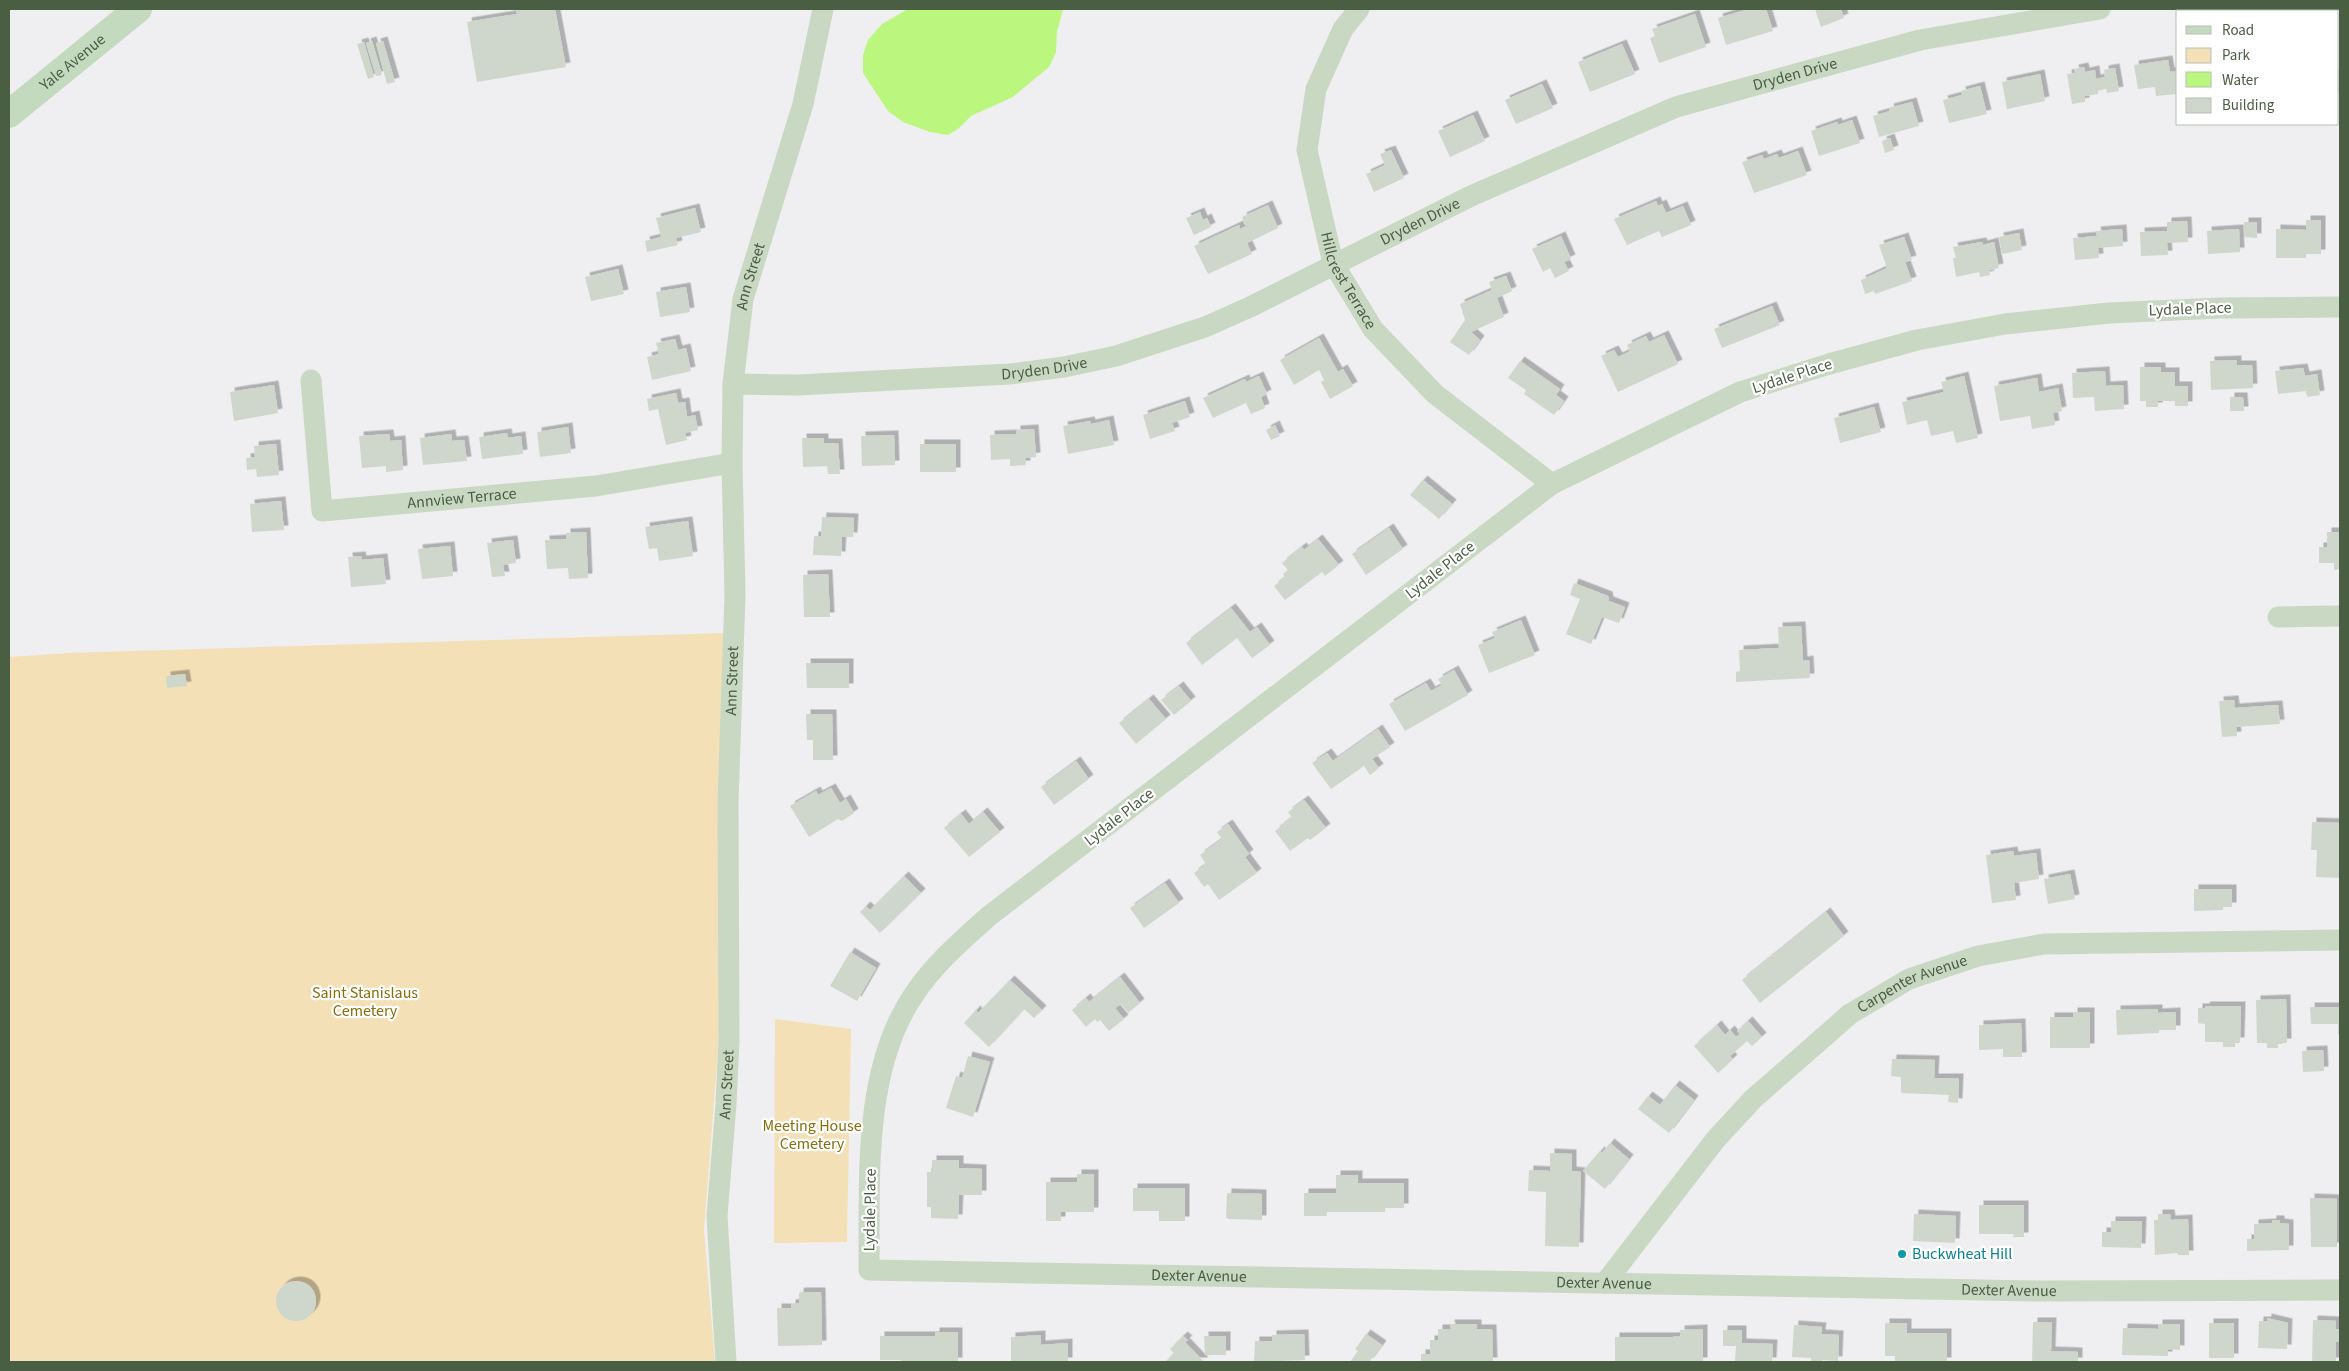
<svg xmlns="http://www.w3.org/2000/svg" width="2349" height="1371" viewBox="0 0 2349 1371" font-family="'Source Sans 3',sans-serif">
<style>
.green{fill:#f4e0b7}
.water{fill:#bbf77f}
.building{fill:#cfd7cd;filter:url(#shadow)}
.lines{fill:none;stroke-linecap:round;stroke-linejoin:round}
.minor{stroke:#c8d8c3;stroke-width:21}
.secondary{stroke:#c4dabe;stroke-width:28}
.culture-dot{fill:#0f9aa8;stroke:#fff;stroke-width:2}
.labels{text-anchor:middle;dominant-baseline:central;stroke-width:4.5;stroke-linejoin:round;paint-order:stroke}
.street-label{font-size:16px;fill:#4a5e44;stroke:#fff}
.park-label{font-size:16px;fill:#896e0b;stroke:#fff}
.culture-label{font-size:16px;fill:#0d838f;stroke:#fff;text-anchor:start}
</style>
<defs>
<filter id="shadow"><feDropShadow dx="4.5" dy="-4.5" stdDeviation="0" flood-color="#0004"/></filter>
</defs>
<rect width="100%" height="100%" fill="#efeef1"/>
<path class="green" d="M724 633 721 1012 704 1230 715 1362H9V657L68 653Z
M775 1019 851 1029 847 1242 774 1243Z"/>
<path class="water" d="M908 9H1063L1057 32 1056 52 1049 67 1013 97 971 116 959 128 948 135 930 132 903 122 888 111 863 73V55L868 40 882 24Z"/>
<path class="building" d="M516 9H555L566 67 477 82 467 22 517 14Z
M1749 9H1766L1773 31 1726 45 1718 18Z
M1815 9H1841L1844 18 1821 27Z
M1695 14 1706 47 1659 63 1650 38 1655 36 1652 29Z
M372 41 382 75 376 76 366 43Z
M383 41 395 82 387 84 376 43Z
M364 42 374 77 368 79 357 44Z
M1622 44 1635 74 1590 92 1578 62Z
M2168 60 2170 72 2178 71V94L2156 96 2155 87 2138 89 2134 65Z
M2084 67 2085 72 2095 70 2096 79 2105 77 2104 70 2115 68 2119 91 2107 93 2106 89 2098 90V94L2085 96V102L2072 104 2067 74 2075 73 2074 69Z
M2338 70H2340V93H2338Z
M2040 74 2045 101 2007 109 2002 82Z
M1542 84 1553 108 1516 124 1505 100Z
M1980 86 1987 114 1949 123 1943 100 1962 95 1961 91Z
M1912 102 1919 126 1879 137 1873 116 1890 111 1889 108Z
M1473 115 1485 141 1450 157 1438 131Z
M1852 120 1860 143 1819 156 1811 131 1837 122 1838 125Z
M1890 138 1894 150 1885 153 1882 141Z
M1391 150 1404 178 1374 192 1366 174 1385 165 1380 154Z
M1798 151 1807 175 1754 193 1742 162 1762 155 1764 159 1777 154 1779 158Z
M1656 201 1658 206 1662 204 1666 213 1683 206 1691 225 1662 237 1659 231 1627 245 1614 219Z
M1268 205 1278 228 1247 243 1252 254 1208 274 1194 246 1239 225 1240 229 1246 226 1242 217Z
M695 208 701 232 676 238 678 245 647 252 645 241 661 237 656 218Z
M1200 212 1203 220 1207 218 1211 227 1194 235 1186 218Z
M2306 220H2321V254H2306V258H2276V229L2306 230Z
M2187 221 2188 242 2167 243 2168 255 2141 256 2140 232 2167 231V222Z
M2244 222H2257V238L2244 237Z
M2122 229 2123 246 2098 248 2099 258 2075 260 2073 238 2097 236 2096 231Z
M2239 229 2240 252 2208 254 2207 231Z
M2019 233 2022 250 2002 254 1999 237Z
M1561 236 1571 259 1564 262 1569 271 1555 278 1550 268 1543 272 1532 249Z
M1904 237 1912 260 1905 262 1912 281 1875 294 1874 291 1865 294 1861 280 1887 268 1879 245Z
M1982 242 1983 245 1994 242 1999 268 1989 270 1990 275 1980 277 1979 272 1956 277 1953 258H1956L1953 247Z
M618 269 624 294 591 301 585 277Z
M1506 276 1512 291 1497 298 1504 317 1471 332 1480 340 1469 355 1450 342 1465 320 1460 304 1492 290 1489 282Z
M686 287 690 312 660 317 656 292Z
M1772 306 1780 325 1722 348 1714 329Z
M1664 335 1678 364 1618 392 1601 356 1614 350 1618 357 1630 351 1627 345 1646 336 1649 342Z
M1319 338 1338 372 1343 369 1353 386 1330 399 1321 382 1324 380 1319 370 1294 385 1280 360Z
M675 339 678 350 686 348 691 371 652 380 647 357 659 354 656 343Z
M2237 360V365H2252L2253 388 2211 390 2210 361Z
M1520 361 1560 389 1556 395 1564 401 1554 415 1524 394 1526 390 1508 378Z
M2140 367H2161V372H2175V386H2188V406H2175V401H2158V407H2146V401H2140Z
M2303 368 2305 376 2317 374 2320 395 2307 397 2306 391 2278 394 2275 371Z
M2105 371 2106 386 2123 385 2124 409 2095 411 2094 397 2073 398 2072 373Z
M1259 376 1267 394 1261 397 1265 408 1251 414 1246 403 1213 418 1203 398 1245 379 1246 382Z
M1964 376 1978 438 1956 443 1953 431 1931 436 1927 420 1907 425 1902 402 1944 392 1941 382Z
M2037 378 2039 392 2058 388 2062 411 2053 413 2055 425 2032 429 2030 416 2000 421 1994 386Z
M274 385 278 413 234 421 230 392Z
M676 393 678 403 685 402 687 417 695 415 698 430 685 433 687 440 666 445 658 409 649 411 647 399Z
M2230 397H2243L2244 411H2230Z
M1185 401 1190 417 1172 423 1175 431 1150 439 1143 415Z
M1874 407 1881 432 1840 443 1834 418Z
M1109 420 1114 445 1068 454 1063 426 1090 421 1091 424Z
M1275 425 1280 436 1271 440 1266 430Z
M568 427 571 453 540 457 537 432Z
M1034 429 1036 457 1025 458 1026 465 1010 466V459L991 460 990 435 1016 434V430Z
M507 433 508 438 521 436 523 454 482 459 479 437Z
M389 434 390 441 401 440 403 470 386 472V466L362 468 359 436Z
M451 434 452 441 464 440 467 461 423 465 420 438Z
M894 435 895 465 862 466 861 436Z
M802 438H824V443H838L840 474H828L827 466 803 467Z
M276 444 279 475 257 477 256 469 247 470 246 458 255 457 254 446Z
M920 444H956V472H920Z
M1423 480 1452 504 1439 519 1410 495Z
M281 501 284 530 252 532 250 504Z
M822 517 854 518 853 537H842L841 556 813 555 814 536H821Z
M688 521 693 556 659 561 657 548 649 549 645 527Z
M1389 528 1403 549 1366 575 1352 554Z
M586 532 588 578 569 579 568 568 547 569 545 540 566 539V533Z
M2327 532H2340V569L2334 570V563H2319V547H2327Z
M1318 539 1339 565 1325 576 1322 572 1285 600 1274 586 1285 577 1283 574 1288 570 1282 563 1302 547 1304 550Z
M513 540 516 563 503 565 505 576 492 577 487 543Z
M450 546 453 576 422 579 418 549Z
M361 556 362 560 383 558 386 584 351 587 348 557Z
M828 574 830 617H804L803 575Z
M1574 583 1608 596 1609 601 1625 607 1619 623 1602 617 1591 644 1566 634 1580 599 1570 595Z
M1231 608 1250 632 1257 627 1270 645 1252 658 1237 638 1202 665 1186 643Z
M1521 620 1535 655 1489 673 1478 645 1495 638 1492 632Z
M1801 626 1803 661 1809 660 1810 678 1736 682V672L1740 671 1739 650 1779 648 1778 627Z
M806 663H849V688H807Z
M1454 670 1468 695 1405 731 1389 704 1426 683 1431 691 1442 685 1438 679Z
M185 674 187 686 167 688 166 676Z
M1179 686 1191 701 1174 715 1161 700Z
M1149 699 1166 719 1136 744 1119 723Z
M2234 700 2235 708 2278 705 2280 724 2236 727 2237 736 2222 737 2219 701Z
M806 714H832L833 760H813V740H807Z
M1378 729 1390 747 1372 759 1379 768 1370 775 1364 766 1331 789 1312 763 1327 753 1333 761Z
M1076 761 1089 779 1054 805 1041 787Z
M831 788 840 803 846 799 854 813 842 821 838 819 809 837 790 806 816 791 818 795Z
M1304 800 1326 828 1310 840 1308 838 1290 851 1275 831 1292 817 1288 812Z
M983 812 1000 832 969 857 944 828 961 814 969 824Z
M2312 822 2340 823V878L2316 877 2317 850H2311Z
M1228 824 1249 854 1245 857 1257 873 1219 900 1208 884 1204 887 1194 873 1206 864 1200 855 1222 839 1217 832Z
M2013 851 2014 856 2036 853 2039 879 2014 883 2016 900 1992 903 1986 855Z
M2070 874 2075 899 2048 904 2044 879Z
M904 876 921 893 880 933 860 912 866 906 870 910Z
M1165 883 1179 903 1144 928 1130 908Z
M2194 889H2232V907H2223V910L2194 911Z
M1826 912 1844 936 1760 1003 1742 980Z
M850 952 876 968 857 1001 830 986Z
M1120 977 1140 1003 1128 1013 1121 1004 1115 1008 1124 1019 1109 1031 1100 1020 1097 1022 1095 1019 1086 1027 1072 1010 1086 998 1089 1002Z
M1010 980 1042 1010 1034 1018 1024 1009 989 1047 964 1023 976 1010 978 1013Z
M2286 999 2287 1043H2278V1048H2267V1043H2257L2256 1000Z
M2206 1006H2241L2240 1042H2235V1047H2223V1042H2205V1024L2198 1023V1008H2205Z
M2310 1007H2340V1034H2338V1024H2311Z
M2158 1009V1013L2176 1012V1030H2159V1033L2117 1035 2116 1010Z
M2073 1012H2090V1048H2050V1017H2073Z
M1748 1021 1762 1037 1752 1046 1747 1041 1730 1056 1733 1059 1718 1073 1694 1046 1717 1025 1725 1035 1730 1030 1736 1037 1740 1034 1737 1031Z
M2021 1023 2022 1057H2003V1049L1979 1050V1025Z
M2323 1050 2324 1071 2303 1072 2302 1051Z
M968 1056 990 1062 973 1117 946 1108 956 1076 962 1078Z
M1892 1059 1935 1060 1934 1078H1959L1958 1103 1948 1102 1949 1095 1901 1093V1077L1891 1076Z
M1675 1085 1694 1100 1669 1133 1638 1109 1648 1096 1660 1105Z
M1610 1143 1629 1159 1605 1189 1583 1171 1600 1151 1602 1153Z
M1550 1153 1572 1154V1171L1581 1172 1579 1247 1545 1246 1546 1192 1528 1191 1529 1170 1550 1171Z
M932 1160H959V1168L982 1169V1195H959L958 1219 931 1218V1207H927V1172H932Z
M1077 1174H1094V1212H1061V1221H1046V1182H1077Z
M1336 1175H1358V1183H1404V1208H1385V1212H1327V1216H1304V1193H1336Z
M1133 1188H1185V1221H1159V1211H1133Z
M1227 1193 1262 1194V1220L1228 1219 1226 1217Z
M2310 1198 2337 1199V1247H2311Z
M1979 1205H2024V1237H2013L2014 1234H1979Z
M1914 1214 1956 1216 1955 1243 1913 1241Z
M2158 1214H2170L2171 1220 2188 1219 2189 1255H2178L2177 1253 2155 1255 2154 1220H2158Z
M2272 1220H2280V1223L2289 1224V1250L2247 1251V1239H2254V1224L2272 1223Z
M2111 1221H2142L2141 1248 2102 1247V1232H2111Z
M276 1301a20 20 0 1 1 40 0a20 20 0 1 1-40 0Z
M801 1292H821L822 1345 778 1346 777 1308H791V1304L799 1303V1293Z
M2267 1318 2288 1323 2287 1349 2258 1348 2259 1321H2267Z
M2313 1320 2336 1321V1329H2340V1342H2336V1362H2312Z
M2033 1322H2052L2051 1351 2078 1352V1362H2032Z
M1885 1323H1907V1333H1947V1362H1895V1356H1885Z
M2209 1323H2234V1358H2209Z
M1450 1324H1477V1329H1492L1493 1362H1421V1354H1430V1340H1438V1329H1451Z
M2158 1324H2180V1350L2168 1349V1356L2122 1355 2123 1328 2158 1329Z
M1794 1325 1822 1327 1821 1334 1839 1335 1838 1361 1822 1360V1362H1811V1358L1792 1357Z
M1703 1329V1362H1615V1337H1673L1680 1336V1330Z
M1723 1330H1742V1343L1773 1344 1772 1362H1735L1736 1346H1723Z
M935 1332H958V1362H900L901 1360H880V1336H935Z
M1304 1334 1305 1360 1254 1362 1255 1341H1272V1335Z
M1366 1334 1382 1345 1369 1362H1350L1358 1351 1355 1349Z
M1041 1335V1345L1068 1343V1362H1011V1337Z
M1183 1336 1188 1340 1185 1342 1204 1362H1165L1174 1353 1170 1349Z
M1204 1336H1226V1355H1205Z"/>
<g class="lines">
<g class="minor">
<path id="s1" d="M1359 9 1343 29 1316 89 1307 150 1333 263 1373 329 1435 394 1552 484"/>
<path id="s2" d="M2340 307 2220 308 2109 313 2005 324 1917 340 1829 364 1740 392 1552 484 989 916C962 940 933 965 913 996 862 1072 870 1182 869 1270L2038 1291 2340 1290"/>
<path id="s3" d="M311 380 322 511 596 486 732 463"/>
<path id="s4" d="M733 384 798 385 1010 374 1064 367 1116 356 1205 327 1250 307 1471 196 1676 107 1920 40 2100 9"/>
<path d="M2278 617 2340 616"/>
<path id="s5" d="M1605 1283 1716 1139 1753 1099 1850 1014 1909 979 1978 956 2044 944 2340 940"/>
<path id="s6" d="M726 1362 717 1216 726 1104 729 1040 728 802 735 595 732 463 733 384 743 299 803 104 823 9"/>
</g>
<path class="secondary" id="s7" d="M9 114 138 9"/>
</g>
<circle class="culture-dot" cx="1902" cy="1254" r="5"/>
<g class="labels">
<g class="street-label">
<text stroke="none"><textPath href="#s7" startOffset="82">Yale Avenue</textPath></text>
<text stroke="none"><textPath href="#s4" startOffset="1122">Dryden Drive</textPath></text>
<text stroke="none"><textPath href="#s4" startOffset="718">Dryden Drive</textPath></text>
<text stroke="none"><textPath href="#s6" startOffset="1088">Ann Street</textPath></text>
<text stroke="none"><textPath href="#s1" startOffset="291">Hillcrest Terrace</textPath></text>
<text transform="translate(2190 309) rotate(-2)">Lydale Place</text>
<text stroke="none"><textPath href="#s4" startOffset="312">Dryden Drive</textPath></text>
<text transform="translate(1792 376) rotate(-18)">Lydale Place</text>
<text stroke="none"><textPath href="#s3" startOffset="272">Annview Terrace</textPath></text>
<text transform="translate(1440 570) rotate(-38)">Lydale Place</text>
<text stroke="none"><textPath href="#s6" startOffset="682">Ann Street</textPath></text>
<text transform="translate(1119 817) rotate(-38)">Lydale Place</text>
<text stroke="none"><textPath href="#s5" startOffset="435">Carpenter Avenue</textPath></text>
<text stroke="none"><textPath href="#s6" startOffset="278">Ann Street</textPath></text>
<text transform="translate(870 1210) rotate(-89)">Lydale Place</text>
<text stroke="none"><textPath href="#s2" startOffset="2251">Dexter Avenue</textPath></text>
<text stroke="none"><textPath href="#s2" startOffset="2656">Dexter Avenue</textPath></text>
<text stroke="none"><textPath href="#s2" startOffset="3061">Dexter Avenue</textPath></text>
</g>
<g class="park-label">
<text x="365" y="993">Saint Stanislaus<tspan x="365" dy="18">Cemetery</tspan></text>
<text x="812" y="1126">Meeting House<tspan x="812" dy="18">Cemetery</tspan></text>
</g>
<g class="culture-label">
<text x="1912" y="1254">Buckwheat Hill</text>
</g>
</g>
<rect width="2349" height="1371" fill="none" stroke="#4a5e44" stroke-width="20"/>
<rect x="2176" y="10" width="162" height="115" fill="#ffffff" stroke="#b7bfb4"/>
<rect x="2186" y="26" width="25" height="8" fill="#c4dabe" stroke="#b7bfb4"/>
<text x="2222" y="35" font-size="15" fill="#4a5e44">Road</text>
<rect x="2186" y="48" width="25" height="15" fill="#f4e0b7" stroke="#b7bfb4"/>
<text x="2222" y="60" font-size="15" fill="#4a5e44">Park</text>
<rect x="2186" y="72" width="25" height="15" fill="#bbf77f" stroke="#b7bfb4"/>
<text x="2222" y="85" font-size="15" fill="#4a5e44">Water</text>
<rect x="2186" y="98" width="25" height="15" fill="#cfd7cd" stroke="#b7bfb4"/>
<text x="2222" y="110" font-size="15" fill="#4a5e44">Building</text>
</svg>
